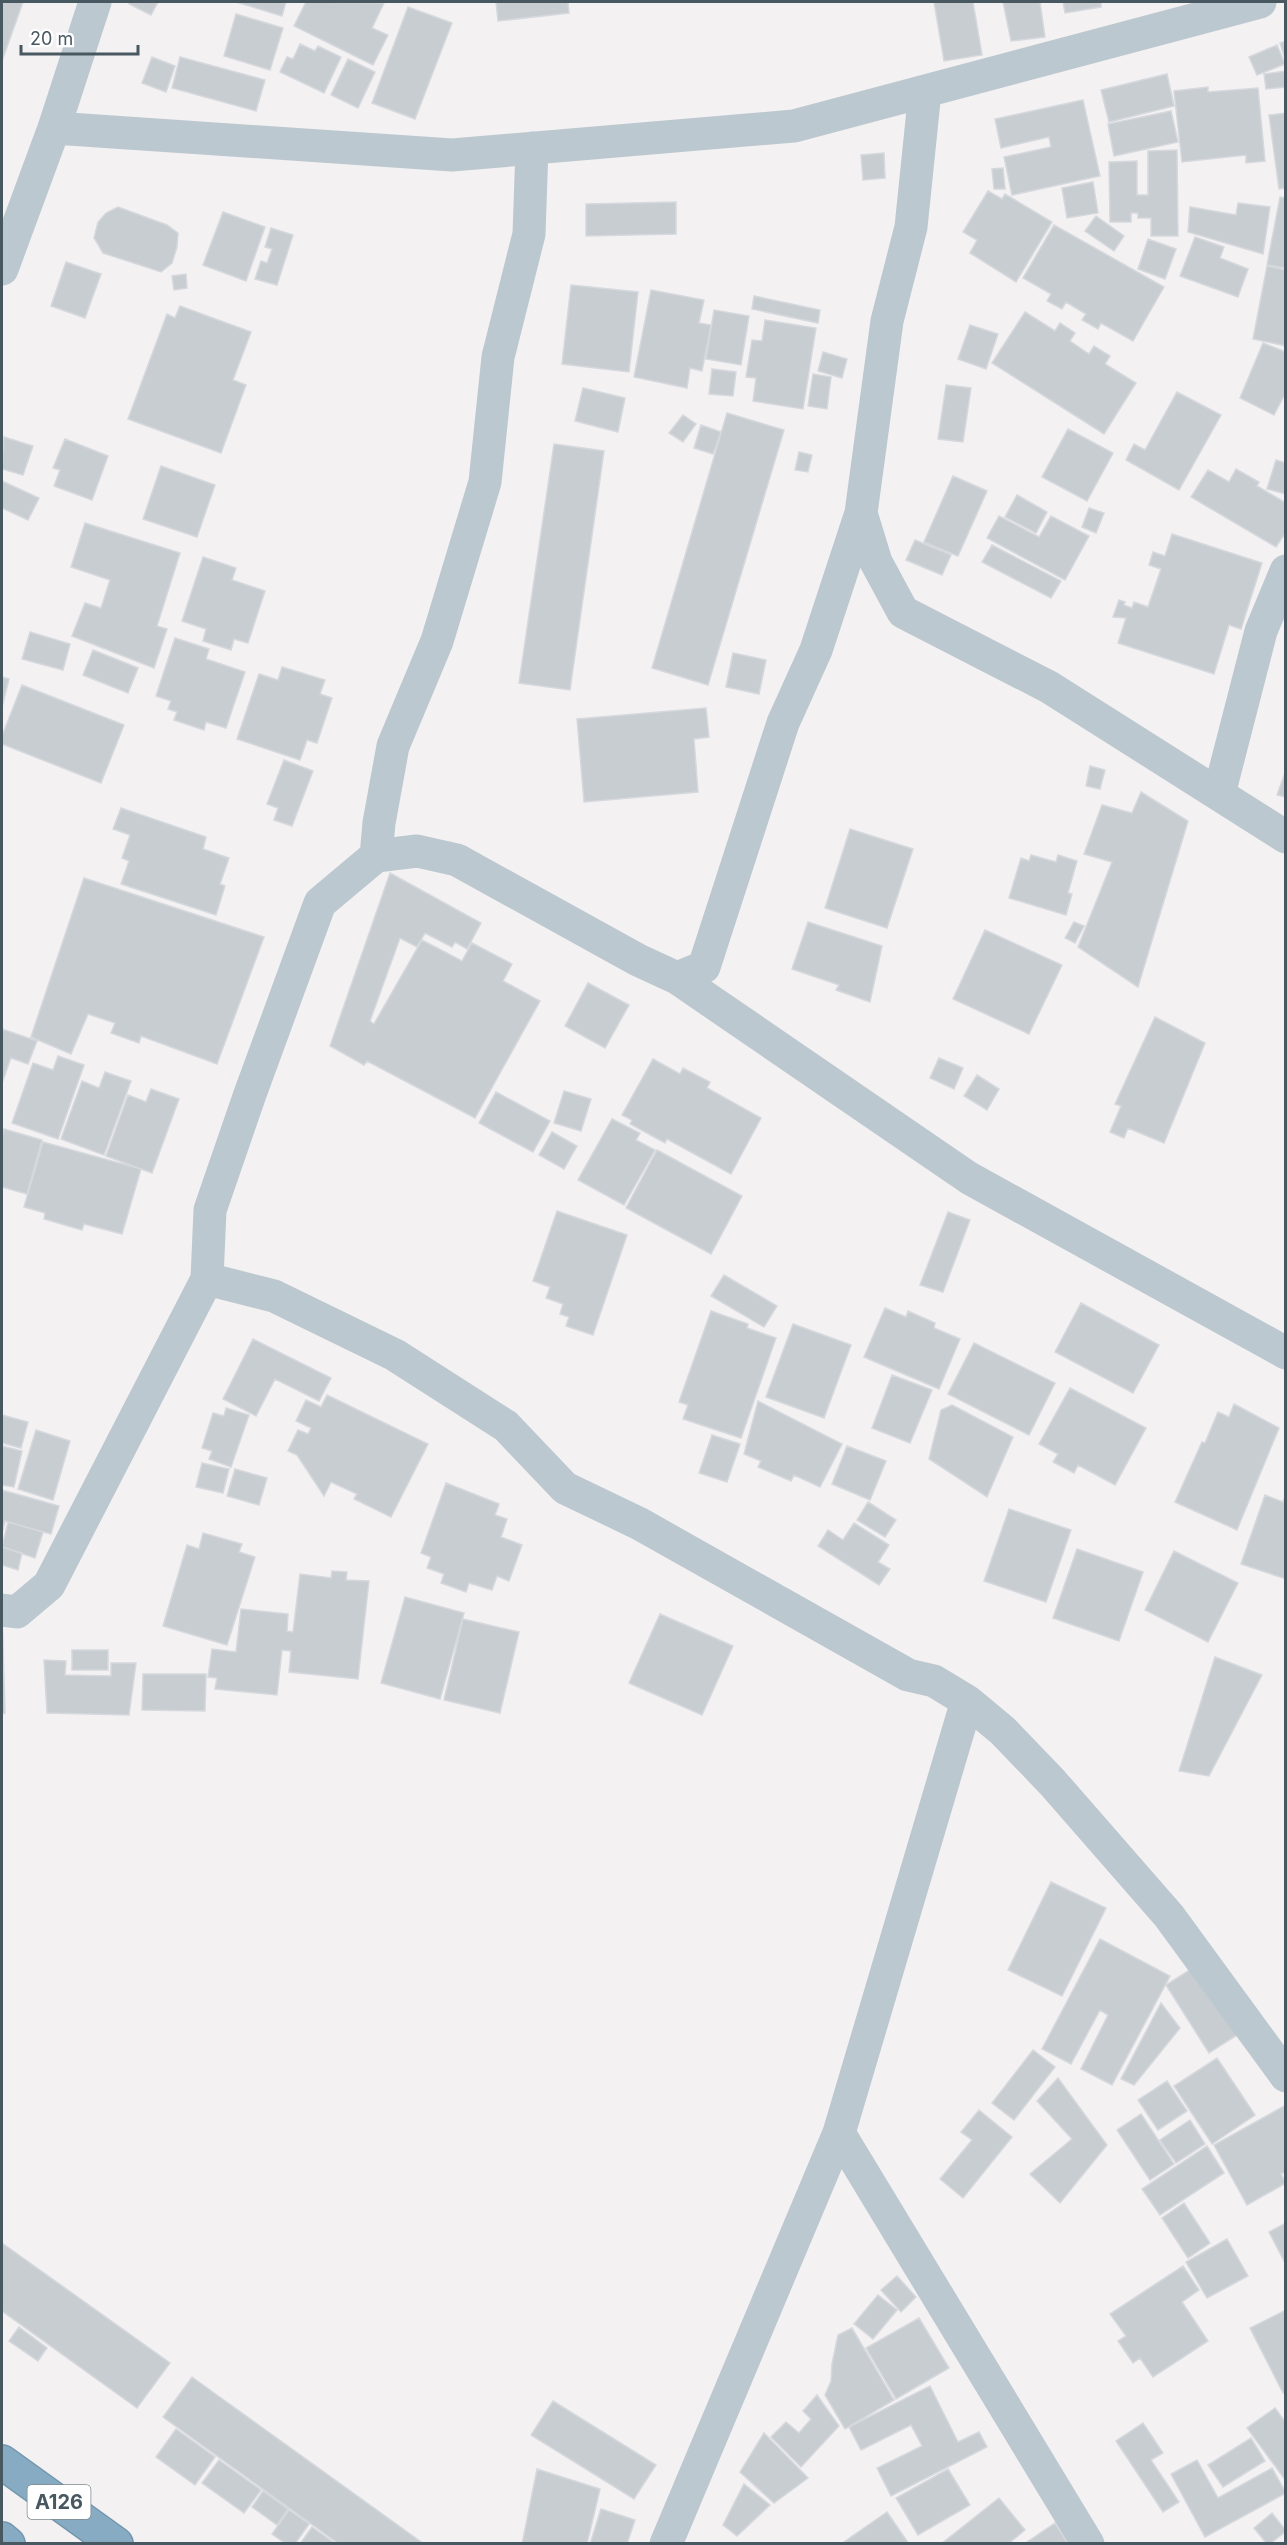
<svg xmlns="http://www.w3.org/2000/svg" width="1287" height="2545" viewBox="0 0 1287 2545" font-family="Inter,sans-serif">
<style>
.building{fill:#c8cdd1;stroke:#d5d8dd;stroke-width:1.5}
.lines{fill:none;stroke-linecap:round;stroke-linejoin:round}
.highway-casing{stroke:#7296ae;stroke-width:36}
.minor{stroke:#bcc8cf;stroke-width:33}
.highway{stroke:#87abc2;stroke-width:33}
.labels{text-anchor:middle;dominant-baseline:central;stroke-width:4.5;stroke-linejoin:round;paint-order:stroke}
.shield{fill:#fff;stroke:#7f8a90;stroke-width:1.5}
.shield-label{font-size:20px;font-weight:bold;fill:#485860}
</style>
<rect width="100%" height="100%" fill="#f4f1f2"/>
<path class="building" d="M2 2H23L2 61Z
M130 2H158L151 15 129 4Z
M236 2H286L282 16Z
M306 2 384 3 372 28 388 35 373 65 294 26Z
M496 2H568L569 13 498 21Z
M934 2H973L982 55 944 61Z
M1003 2H1040L1045 37 1011 41Z
M1063 2H1101V7L1065 13Z
M408 7 452 23 415 119 372 103Z
M236 14 283 28 270 70 224 56Z
M1286 41V62L1280 43Z
M300 44 315 51 318 46 341 57 324 93 280 72 287 57 293 59Z
M1277 45 1285 64 1257 75 1249 57Z
M152 57 175 66 166 92 142 83Z
M180 57 265 80 256 111 172 88Z
M348 59 375 72 358 108 331 95Z
M1286 71V87L1266 89 1264 74Z
M1167 74 1174 106 1109 122 1101 90Z
M1208 87V92L1258 88 1265 161 1246 163V155L1182 162 1174 91Z
M1083 100 1100 176 1012 195 1004 157 1051 147 1049 137 1001 148 995 119Z
M1171 111 1178 142 1114 156 1108 124Z
M1286 113V188L1279 189 1269 115Z
M1177 150 1178 236H1151V218H1138V213H1131V222H1110L1109 162 1137 161V195H1148V151Z
M884 153 885 178 863 180 861 155Z
M1003 168 1005 189H994L992 169Z
M1093 182 1098 213 1067 218 1062 188Z
M988 191 1002 199 1005 194 1052 222 1016 282 970 253 977 240 963 232Z
M1280 197 1286 198V268L1267 265Z
M676 202V234L586 236V204Z
M1238 203 1270 207 1263 254 1188 232 1190 207 1236 215Z
M118 207 167 225 178 233 177 247 172 263 161 272 103 253 94 238 98 222 106 213Z
M223 212 265 227 246 281 203 265Z
M1096 216 1124 236 1114 251 1085 231Z
M1054 225 1164 287 1133 341 1101 323 1098 329 1082 320 1086 314 1066 302 1062 309 1047 301 1051 294 1023 278Z
M271 228 293 235 277 285 255 279 261 261 267 263 272 249 265 247Z
M1195 237 1224 247 1220 258 1248 269 1238 297 1180 276Z
M1148 239 1176 249 1165 279 1138 269Z
M66 262 101 274 85 318 51 306Z
M1267 266 1286 270V346L1253 339Z
M186 274 187 288 174 290 172 276Z
M571 285 638 292 629 372 562 364Z
M651 290 704 300 699 323 711 325 702 371 690 368 687 388 634 377Z
M754 296 820 310 818 323 752 309Z
M180 306 251 332 233 380 246 385 221 453 128 419 167 314 175 318Z
M714 310 749 316 741 365 706 359Z
M1025 312 1055 331 1060 323 1075 333 1070 341 1089 354 1094 346 1110 356 1105 364 1136 383 1104 434 992 363Z
M765 320 816 328 803 409 753 401 756 378 746 377 752 340 762 341Z
M970 325 998 334 986 369 958 359Z
M1263 343 1286 352V392L1274 415 1240 398Z
M823 352 847 359 842 378 818 371Z
M712 369 736 372 733 396 709 394Z
M813 374 831 377 827 409 808 406Z
M946 385 971 388 963 442 938 439Z
M583 388 625 398 618 432 575 421Z
M1177 392 1221 415 1179 490 1126 460 1134 444 1145 450Z
M727 413 784 430 708 685 652 668Z
M683 415 696 424 683 442 669 433Z
M701 425 721 432 713 454 694 448Z
M1068 429 1113 453 1087 501 1042 477Z
M4 437 33 446 23 475 2 469Z
M65 439 108 456 92 500 54 486 60 470 53 468Z
M554 444 604 451 570 690 519 683Z
M799 452 812 455 808 472 795 470Z
M1276 460 1286 463V494L1267 489Z
M161 466 215 485 197 537 143 519Z
M1236 469 1259 482 1257 486 1286 503V532L1276 547 1191 497 1208 470 1229 482Z
M953 476 987 491 958 556 924 542Z
M2 481 39 498 28 520 2 508Z
M1017 495 1047 512 1036 533 1005 517Z
M1089 508 1104 513 1096 533 1082 527Z
M999 516 1039 537 1051 516 1089 536 1065 580 987 538Z
M85 523 180 553 157 626 167 629 154 668 72 636 85 603 101 608 110 580 71 567Z
M1172 534 1262 563 1241 629 1229 625 1214 674 1118 643 1126 618 1113 617 1119 600 1125 602 1124 605 1132 608 1134 602 1148 607 1161 569 1149 565 1153 552 1165 556Z
M915 540 951 555 942 575 906 560Z
M992 545 1061 581 1051 598 982 562Z
M203 557 236 568 232 580 265 591 248 643 234 639 231 650 203 641 206 629 182 621Z
M30 632 70 644 63 670 22 659Z
M175 638 209 649 206 659 245 672 226 728 206 722 204 730 174 720 177 712 168 709 171 701 156 696Z
M93 650 138 668 128 693 83 675Z
M733 653 766 660 759 694 726 687Z
M282 667 325 680 320 694 332 698 317 743 307 740 300 760 237 739 259 674 278 680Z
M2 677 9 679 2 707Z
M22 685 124 725 101 783 2 744V736Z
M706 708 709 737 694 739 698 792 584 802 577 719Z
M284 760 313 771 292 826 274 820 278 808 267 804Z
M1090 766 1105 770 1100 789 1086 786Z
M1286 770V797L1277 795Z
M1141 792 1188 821 1138 987 1078 947 1112 862 1084 854 1102 805 1132 813Z
M121 808 206 837 203 849 229 858 220 884 225 886 216 915 121 884 129 861 122 858 130 835 113 829Z
M850 829 913 849 887 928 825 908Z
M1031 855 1056 862 1058 855 1077 861 1068 893 1072 894 1066 915 1009 898 1021 858 1029 861Z
M390 873 481 923 467 949 455 942 452 947 425 933 417 947 400 938 370 1021 374 1024 422 940 462 961 472 943 512 964 503 981 540 1001 475 1118 367 1061 364 1065 330 1046Z
M84 878 264 937 217 1064 141 1036 139 1043 111 1033 115 1023 88 1014 71 1054 31 1037Z
M808 922 882 946 870 1002 836 990 839 985 792 969Z
M1074 922 1084 926 1075 943 1065 938Z
M985 930 1062 965 1029 1034 953 999Z
M588 983 629 1005 605 1048 565 1026Z
M1155 1017 1205 1043 1164 1143 1128 1128 1124 1138 1110 1132 1121 1106 1115 1104Z
M2 1029 37 1041 28 1064 11 1058 2 1083Z
M58 1056 84 1065 58 1139 12 1123 33 1063 53 1070Z
M939 1058 963 1068 954 1089 930 1078Z
M653 1059 680 1074 683 1068 710 1082 707 1088 761 1118 731 1174 667 1139 665 1143 630 1124 632 1120 622 1115Z
M105 1072 131 1081 104 1155 61 1139 82 1081 99 1088Z
M977 1075 999 1089 987 1110 964 1096Z
M151 1089 179 1099 152 1173 106 1156 128 1095 146 1102Z
M564 1091 591 1099 581 1131 554 1123Z
M496 1092 550 1121 533 1152 479 1123Z
M612 1119 640 1133 636 1140 655 1150 624 1205 578 1180Z
M4 1129 42 1140 27 1194 2 1187V1137Z
M552 1132 577 1146 564 1169 539 1155Z
M43 1142 141 1169 122 1234 84 1224 82 1230 44 1219 45 1213 24 1207Z
M657 1150 742 1196 711 1254 626 1208Z
M557 1211 627 1235 593 1335 566 1326 569 1317 560 1314 563 1304 546 1298 550 1287 533 1281Z
M948 1212 970 1220 943 1292 920 1285Z
M724 1275 777 1306 764 1327 711 1296Z
M1081 1303 1159 1345 1133 1393 1055 1352Z
M885 1308 906 1317 908 1311 935 1323 934 1328 960 1339 939 1389 864 1357Z
M711 1311 748 1324 747 1328 776 1338 741 1438 683 1419 688 1405 679 1402Z
M793 1324 851 1345 824 1418 766 1397Z
M253 1339 331 1378 319 1401 275 1379 256 1416 223 1399Z
M974 1343 1055 1383 1029 1435 948 1394Z
M892 1375 932 1390 910 1443 872 1428Z
M1070 1388 1146 1428 1115 1485 1078 1465 1074 1473 1053 1462 1058 1454 1039 1444Z
M327 1395 428 1444 391 1517 354 1499 357 1494 331 1482 324 1496 297 1455 288 1451 298 1430 308 1434 311 1428 296 1421 306 1400 321 1407Z
M758 1401 842 1444 820 1487 794 1475 791 1481 758 1467 761 1461 744 1454Z
M1234 1404 1279 1428 1237 1530 1175 1502 1202 1442 1205 1443 1218 1412 1229 1417Z
M952 1405 1013 1437 987 1497 929 1459 941 1410Z
M226 1408 249 1415 231 1467 209 1459 212 1451 202 1448 213 1413 224 1416Z
M2 1415 28 1422 21 1448 2 1443Z
M36 1430 70 1441 53 1500 18 1489Z
M712 1435 740 1444 727 1482 699 1473Z
M2 1446 22 1451 14 1487 2 1485Z
M847 1446 886 1461 870 1500 832 1484Z
M202 1463 229 1469 223 1493 196 1487Z
M235 1469 267 1478 259 1505 227 1496Z
M446 1483 499 1504 495 1515 507 1519 501 1537 522 1545 509 1581 497 1576 492 1590 469 1583 466 1592 441 1583 444 1574 427 1568 431 1557 421 1553Z
M2 1490 59 1506 51 1534 5 1521 2 1533Z
M1286 1494V1579L1241 1564 1265 1495 1283 1502Z
M868 1502 896 1520 885 1537 857 1520Z
M1009 1509 1071 1530 1046 1602 984 1581Z
M8 1522 43 1532 35 1558 2 1547Z
M854 1523 889 1545 878 1562 890 1569 879 1585 818 1546 828 1530 843 1540Z
M203 1533 242 1544 239 1552 255 1557 227 1645 163 1626 187 1545 199 1549Z
M2 1547 22 1553 18 1570 2 1565Z
M1077 1549 1143 1572 1119 1641 1053 1618Z
M1174 1551 1238 1583 1208 1642 1145 1610Z
M332 1571 347 1572 346 1580 369 1581 358 1679 289 1672 291 1651 282 1650 277 1695 215 1689 217 1678 208 1677 212 1649 236 1652 241 1609 288 1614 287 1631 293 1632 300 1574 331 1578Z
M405 1597 464 1613 440 1699 381 1683Z
M2 1611 5 1713 2 1714Z
M660 1614 733 1646 702 1715 629 1683Z
M463 1619 519 1632 500 1713 444 1700Z
M72 1650H108V1670H72Z
M1215 1657 1262 1675 1209 1776 1179 1771Z
M44 1660 66 1661 65 1675 111 1676V1663H136L129 1715 47 1713Z
M143 1674H206L205 1711 142 1710Z
M1051 1882 1106 1908 1062 1996 1008 1970Z
M1100 1939 1170 1976 1112 2085 1081 2069 1108 2015 1100 2010 1071 2064 1042 2049Z
M1202 1962 1245 2030 1209 2053 1166 1985Z
M1161 2003 1180 2028 1134 2085 1121 2079Z
M1033 2050 1055 2067 1014 2120 992 2103Z
M1217 2058 1255 2115 1212 2144 1174 2086Z
M1058 2078 1107 2145 1060 2203 1030 2174 1072 2139 1037 2101Z
M1167 2081 1187 2111 1158 2130 1138 2100Z
M1286 2105V2172L1281 2174 1286 2183 1247 2205 1214 2145Z
M979 2110 1012 2137 963 2198 940 2179 972 2140 961 2132Z
M1141 2114 1174 2164 1150 2180 1117 2130Z
M1190 2120 1205 2144 1176 2163 1160 2140Z
M1207 2146 1224 2173 1160 2215 1142 2189Z
M1184 2203 1210 2243 1188 2258 1162 2218Z
M1286 2223V2260L1284 2261 1269 2232Z
M1227 2239 1248 2276 1207 2298 1186 2262Z
M2 2243 170 2363 137 2408 2 2311Z
M1183 2266 1199 2290 1182 2302 1208 2341 1153 2377 1140 2358 1133 2363 1118 2341 1126 2336 1110 2314Z
M897 2276 916 2297 901 2312 881 2290Z
M878 2295 897 2310 873 2339 854 2324Z
M1286 2310V2392L1283 2393 1250 2328Z
M919 2318 949 2368 896 2399 866 2348Z
M19 2327 47 2348 38 2361 9 2341Z
M852 2328 894 2400 845 2429 825 2395 831 2381 832 2364 838 2335Z
M192 2377 424 2544H339L163 2417Z
M930 2386 958 2442 979 2432 987 2447 891 2496 877 2468 922 2446 911 2425 861 2450 849 2427Z
M817 2395 839 2426 801 2467 771 2437 786 2422 799 2433 811 2419 803 2411Z
M553 2401 656 2465 634 2499 531 2435Z
M1275 2408 1286 2423V2481L1247 2428Z
M1143 2423 1163 2453 1151 2460 1179 2502 1163 2512 1116 2441Z
M176 2429 215 2457 195 2485 156 2457Z
M764 2433 808 2478 774 2503 740 2472Z
M1251 2438 1265 2461 1223 2487 1208 2465Z
M219 2460 261 2490 244 2513 202 2483Z
M1197 2460 1218 2498 1272 2468 1286 2493 1205 2537 1171 2474Z
M537 2469 600 2489 587 2544H522Z
M948 2469 970 2505 918 2535 896 2498Z
M744 2484 770 2505 737 2536 723 2525Z
M263 2491 288 2509 277 2525 252 2507Z
M999 2498 1025 2530 1008 2544H941Z
M601 2509 635 2520 627 2544H590Z
M289 2510 309 2524 295 2544H286L272 2534Z
M887 2512 909 2544H841Z
M1272 2513 1286 2531 1270 2544H1267L1254 2528Z
M1055 2523 1068 2544H1024Z
M312 2527 336 2544H300Z"/>
<g class="lines">
<defs>
<path id="highway" d="M2 2462 116 2544
M2 2539 8 2544"/>
</defs>
<use href="#highway" class="highway-casing"/>
<path class="minor" d="M54 128 452 155 794 126 1260 2
M2 269 54 128 95 2
M861 513 876 562 903 612 1049 687 1286 837
M1219 794 1261 631 1286 571
M376 856 379 823 393 746 437 641 485 482 498 357 529 234 532 148
M677 978 969 1178 1286 1353
M207 1279 274 1296 395 1355 506 1426 565 1488 640 1524 908 1675 934 1681 967 1701 1003 1731 1052 1782 1169 1916 1286 2076
M2 1610 17 1612 49 1585 207 1279 210 1210 250 1094 320 903 376 856 417 851 457 860 638 960 677 978 704 967 783 723 816 650 861 513 887 321 911 227 925 91
M839 2133 1088 2544
M666 2544 839 2133 967 1701"/>
<use href="#highway" class="highway"/>
</g>
<g class="labels">
<rect class="shield" x="27.5" y="2485" width="63" height="34" rx="4.5"/>
<g class="shield-label">
<text x="59" y="2502">A126</text>
</g>
</g>
<rect width="1287" height="2545" fill="none" stroke="#485860" stroke-width="6"/>
<path d="M21 45v9h117v-9" fill="none" stroke="#485860" stroke-width="3"/>
<text x="30" y="45" font-size="18" fill="#485860" stroke="#ffffff" stroke-width="4.5" paint-order="stroke">20 m</text>
</svg>
